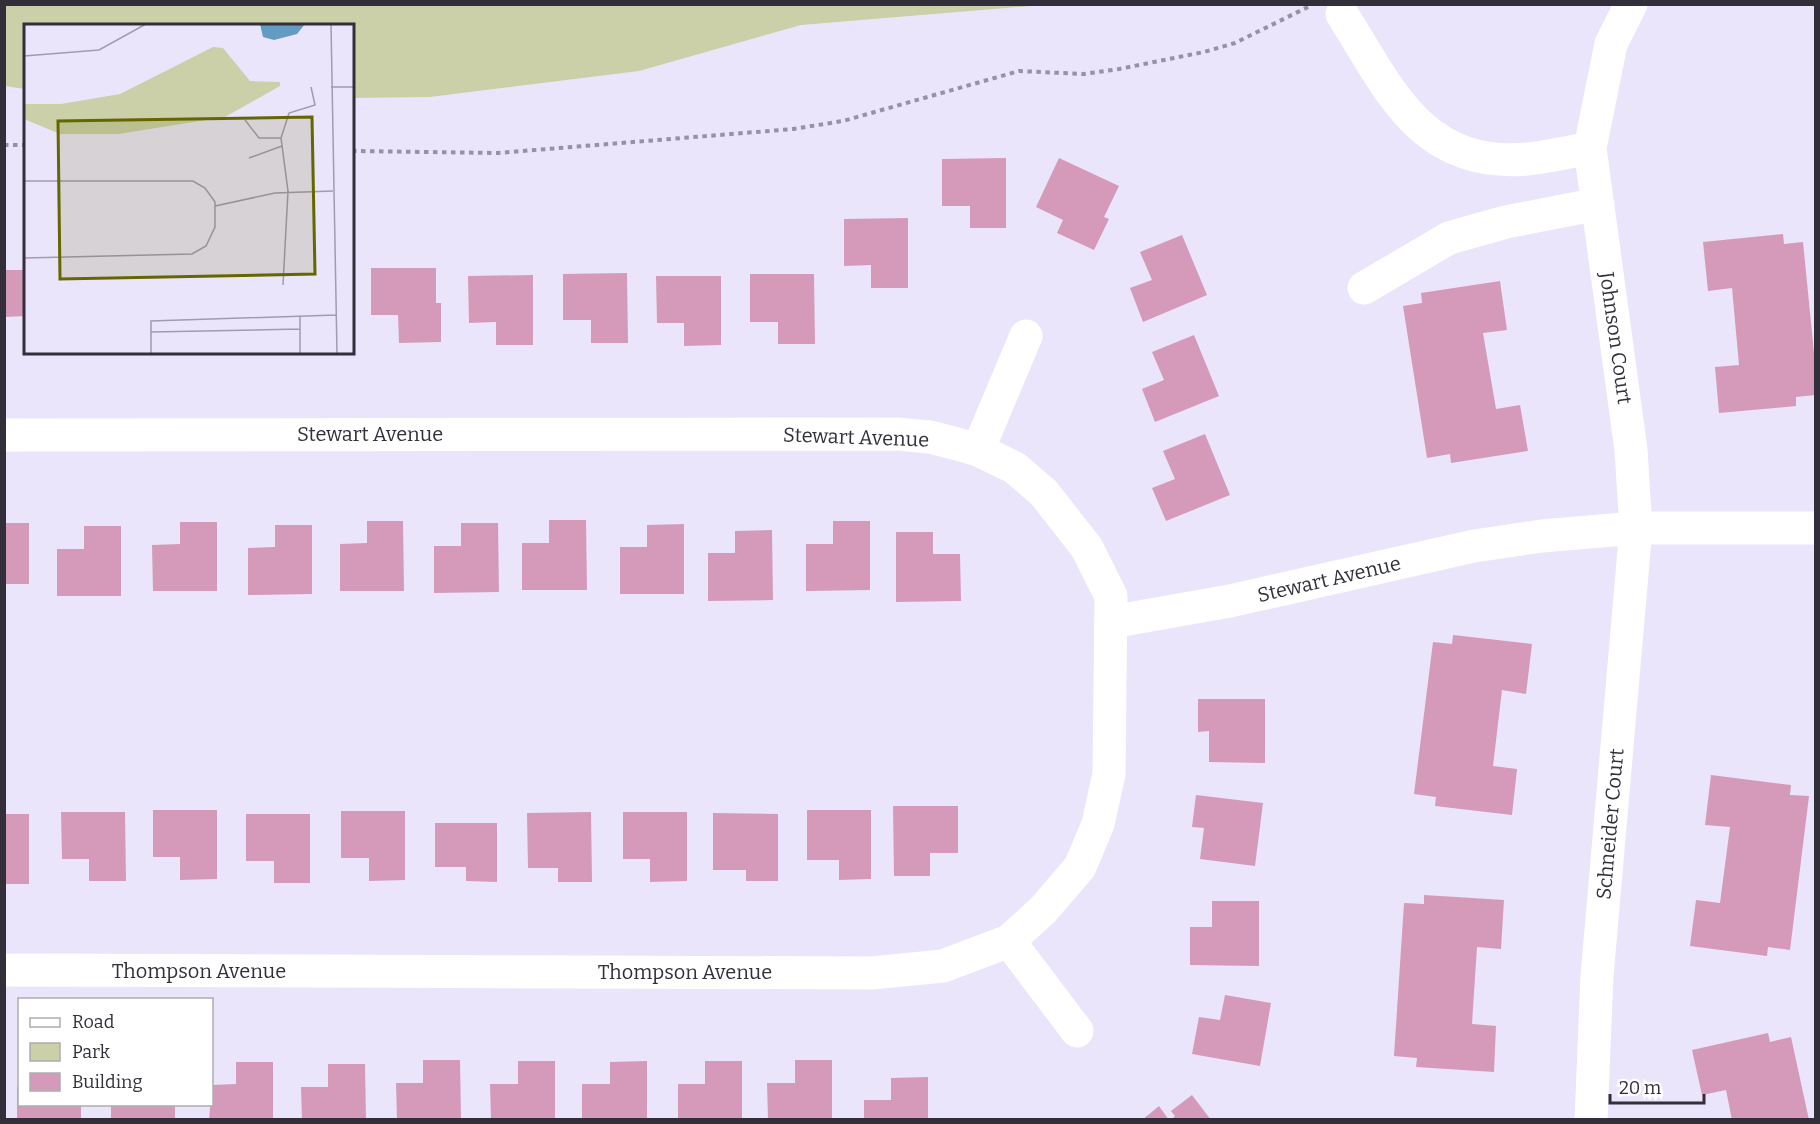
<svg xmlns="http://www.w3.org/2000/svg" width="1820" height="1124" viewBox="0 0 1820 1124" font-family="Bitter,serif">
<style>
.green{fill:#cbd0a8}
.building{fill:#d59aba}
.lines{fill:none;stroke-linecap:round;stroke-linejoin:round}
.path{stroke:#9692a3;stroke-width:4;stroke-dasharray:4.5 4.5;stroke-linecap:butt}
.minor{stroke:#fff;stroke-width:33}
.labels{text-anchor:middle;dominant-baseline:central;stroke-width:4.5;stroke-linejoin:round;paint-order:stroke}
.street-label{font-size:20px;fill:#322f3a;stroke:#fff}
.inset-road{fill:none;stroke:#a09cae;stroke-width:1.5}
.view{fill:#660;fill-opacity:0.15;stroke:#660;stroke-width:3}
.inset-edge{fill:none;stroke:#322f3a;stroke-width:3}
</style>
<rect width="100%" height="100%" fill="#eae5fb"/>
<path class="green" d="M4 5 5 4 1043 5 801 25 639 71 430 97 353 98 352 26H26L25 89 5 86Z"/>
<path class="building" d="M1006 158V228H970V206H942V159Z
M1059 158 1119 186 1104 217 1109 219 1094 250 1057 233 1063 220 1036 207Z
M908 218V288H871V265L844 266V219Z
M1783 234 1784 244 1803 242 1816 373V395L1796 397V406L1719 413 1715 367 1739 365 1732 288 1708 291 1703 242Z
M1182 235 1207 295 1143 322 1130 288 1152 280 1140 252Z
M371 268H436V303H441V342L399 343 398 315H371Z
M4 270H26V316L4 317Z
M627 273 628 343H591V320H563V274Z
M750 274H814L815 344H778V322H750Z
M533 275V345H496V322L469 323 468 276Z
M656 276H721V345L684 346V323H657Z
M1500 281 1507 330 1483 333 1496 409 1520 405 1528 451 1451 463 1450 454 1427 458 1403 306 1422 303 1421 293Z
M1194 335 1219 396 1155 422 1142 389 1164 380 1152 352Z
M1205 434 1230 495 1166 521 1152 488 1175 479 1163 451Z
M549 520H586L587 590H522V543H549Z
M367 521H403L404 591H340V544L367 543Z
M833 521H870V590L806 591V544H833Z
M180 522H217V591H153L152 545 180 544Z
M4 523H29V584H4Z
M461 523H498L499 592 434 593V546H461Z
M684 524V594H620V547H647V525Z
M275 525H312V594L248 595V548L275 547Z
M84 526H121V596H57V549H84Z
M772 530 773 600 708 601V553H735V531Z
M896 532H933V554H960L961 601 896 602Z
M1453 635 1532 644 1526 694 1502 690 1493 766 1517 769 1512 815 1435 806 1436 797 1414 794 1433 642 1452 644Z
M1198 699H1265V763L1209 762V731L1198 732Z
M1711 775 1791 785 1790 795 1809 796 1790 950 1768 947 1767 956 1690 946 1696 900 1720 903 1730 827 1705 825Z
M1196 795 1263 803 1255 866 1200 859 1204 828 1192 827Z
M893 806H958V853H930V876H894Z
M153 810H217V879L180 880V857H153Z
M807 810H871V879L839 880V860H807Z
M341 811H405V880L369 881V858H341Z
M61 812H125L126 881H89V859H62Z
M591 812 592 882H558V868H528L527 813Z
M623 812H687V881L650 882V859H623Z
M713 813 778 814V881H746V870H713Z
M4 814H29V884H4Z
M246 814H310V883H274V861H246Z
M435 823H497V882L466 881V867H435Z
M1424 895 1504 900 1501 949 1477 947 1472 1024 1496 1026 1494 1072 1416 1067 1417 1058 1394 1056 1404 903 1424 904Z
M1212 901H1259V966L1190 965V927H1212Z
M1225 995 1271 1003 1260 1066 1192 1054 1199 1017 1220 1020Z
M1768 1033 1770 1042 1791 1037 1809 1120H1732L1726 1090 1702 1095 1692 1050Z
M423 1060H460L461 1120H397L396 1083H423Z
M795 1060H832V1120H768L767 1083H795Z
M518 1061H555V1120H491L490 1084H518Z
M647 1061V1120H582V1084H610V1062Z
M705 1061H742V1120H678V1084H705Z
M236 1062H273V1120H209L212 1085 236 1084Z
M328 1064H365L366 1120H302L301 1087H328Z
M928 1077V1120H864V1100H891V1078Z
M17 1087H20V1104H81V1120H17Z
M1192 1095 1211 1120H1171L1175 1116 1171 1111Z
M111 1104H175V1120H111Z
M1159 1106 1169 1120H1142Z"/>
<g class="lines">
<path class="path" d="M4 145H26
M352 151 498 153 793 129 843 121 1019 71 1084 74 1119 69 1204 52 1235 43 1312 5"/>
<path class="minor" d="M1342 14C1390 90 1421 168 1527 159 1548 157 1569 152 1590 148
M1364 288 1449 238 1506 222 1598 204
M4 435 897 434 930 437 957 444 978 450 1015 468 1044 493 1087 548 1111 596 1109 774 1098 824 1080 867 1043 910 1009 941 943 966 872 973 4 970
M978 450 1026 336
M1111 622 1230 601 1474 546 1542 536 1636 528H1816
M1009 941 1077 1031
M1591 1120 1597 976 1636 528 1631 450 1590 148 1611 44 1631 4"/>
</g>
<g class="labels">
<g class="street-label">
<text transform="translate(1616 338) rotate(82)">Johnson Court</text>
<text x="370" y="434">Stewart Avenue</text>
<text transform="translate(856 437) rotate(2)">Stewart Avenue</text>
<text transform="translate(1329 579) rotate(-13)">Stewart Avenue</text>
<text transform="translate(1610 824) rotate(-85)">Schneider Court</text>
<text x="199" y="971">Thompson Avenue</text>
<text x="685" y="972">Thompson Avenue</text>
</g>
</g>
<g transform="translate(24 24)">
<rect width="330" height="330" fill="#eae5fb"/>
<path d="M189 23 199 24 226 57 256 58V62L201 93 94 110H36L0 95V80H37L96 70Z" fill="#cbd0a8"/>
<path d="M236 0H281L273 10 250 16 239 13Z" fill="#649bc2"/>
<path class="inset-road" d="M307 0 313 330M0 32 75 26 122 0M307 63H330M221 96 235 114H257M225 134 258 122M0 157H169L181 164 191 178V203L182 222 168 230 0 234M191 182 251 169 309 167M259 261 264 167 257 114 265 89 291 81 287 63M276 292V330M127 308 276 305M127 330V297L312 291"/>
<path class="view" d="M288 93 291 250 36 255 34 97Z"/>
<rect width="330" height="330" class="inset-edge"/>
</g>
<rect width="1820" height="1124" fill="none" stroke="#322f3a" stroke-width="12"/>
<rect x="18" y="998" width="195" height="108" fill="#ffffff" stroke="#adacb0" stroke-width="1.5"/>
<rect x="30" y="1018" width="30" height="9" fill="#ffffff" stroke="#adacb0" stroke-width="1.5"/>
<text x="72" y="1028" font-size="18" fill="#322f3a">Road</text>
<rect x="30" y="1043" width="30" height="18" fill="#cbd0a8" stroke="#adacb0" stroke-width="1.5"/>
<text x="72" y="1058" font-size="18" fill="#322f3a">Park</text>
<rect x="30" y="1073" width="30" height="18" fill="#d59aba" stroke="#adacb0" stroke-width="1.5"/>
<text x="72" y="1088" font-size="18" fill="#322f3a">Building</text>
<path d="M1610 1094v9h94v-9" fill="none" stroke="#322f3a" stroke-width="3"/>
<text x="1619" y="1094" font-size="18" fill="#322f3a" stroke="#ffffff" stroke-width="4.5" paint-order="stroke">20 m</text>
</svg>
